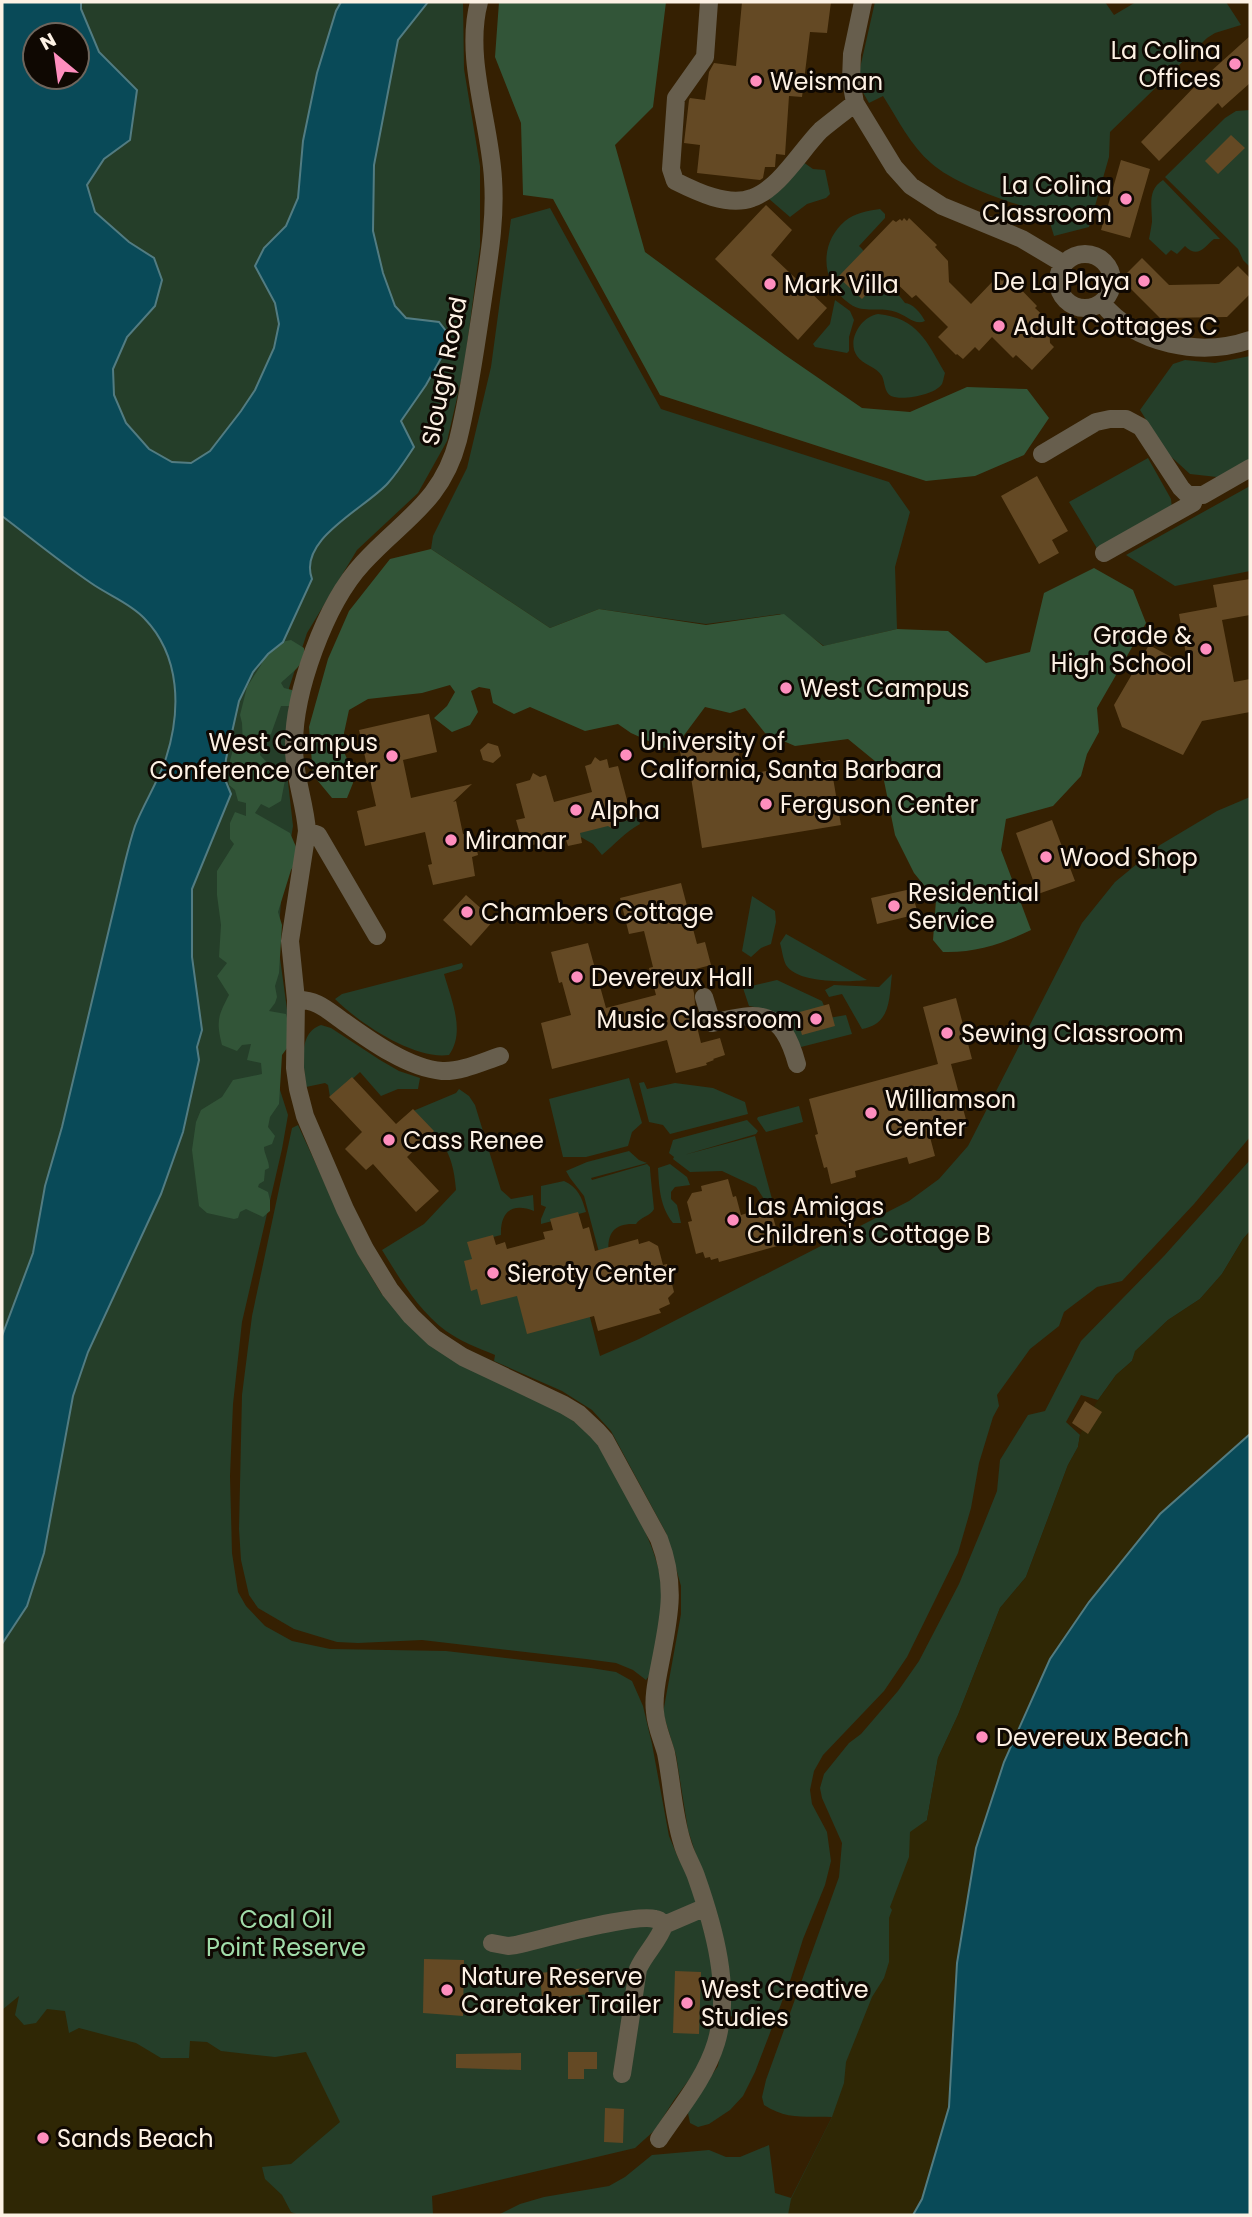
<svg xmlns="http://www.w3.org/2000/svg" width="1252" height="2217" viewBox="0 0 1252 2217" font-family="Poppins,sans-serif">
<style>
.built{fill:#352002;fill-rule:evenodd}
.green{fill:#253e29;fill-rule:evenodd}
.forest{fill:#325538}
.sand{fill:#2f2705}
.water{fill:#094a58;stroke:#527c82;stroke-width:2;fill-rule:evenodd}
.building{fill:#644924}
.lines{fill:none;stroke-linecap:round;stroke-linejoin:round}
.minor{stroke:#675e4d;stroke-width:18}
.poi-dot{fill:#fe8ebe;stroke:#0f0802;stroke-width:2.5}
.labels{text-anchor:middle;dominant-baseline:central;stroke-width:6;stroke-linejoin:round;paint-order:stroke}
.poi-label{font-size:24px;fill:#fdf1e4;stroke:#0f0802;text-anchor:start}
.street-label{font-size:24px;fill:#fdf1e4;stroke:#0f0802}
.park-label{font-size:24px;fill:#a1ddaa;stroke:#0f0802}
</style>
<rect width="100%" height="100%" fill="#2d1c06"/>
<path class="built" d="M2 2H1250V1434L1160 1514 913 2215H2ZM35 35H77V77H35Z"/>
<path class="green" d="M2 2H463L464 69 480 166V247L464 368 447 441 418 493 357 550 307 633 289 688 288 782 293 826 281 901 278 943 288 1017 278 1041 280 1090 288 1115 282 1149 242 1322 233 1404 230 1476 232 1553 238 1592 246 1606 265 1626 292 1641 330 1649 446 1651 591 1668 616 1672 632 1681 643 1706 652 1744 669 1836 679 1860 689 1875 715 1971 713 2013 708 2043 700 2065 674 2100 655 2130 635 2148 432 2196 433 2215H2ZM35 35H77V77H35Z
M875 2H1105L1114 15 1136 2H1226L1241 25 1215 33 1207 38 1110 132 1109 157 1089 227 1054 236 1047 213C1013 204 957 186 931 163 911 146 897 118 883 96L869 103 861 89 858 77Z
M1250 110V267L1243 260 1238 249 1165 177 1225 118 1236 111Z
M803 162 813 169 825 170 830 194 826 198 807 204 790 217 768 198Z
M1163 180 1220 239H1214C1204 247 1198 259 1185 246L1177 254 1171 250 1166 255 1149 239C1150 234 1151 228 1152 222 1152 206 1147 190 1163 180Z
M550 208 661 409 889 482 910 512 895 567 897 629 824 646 780 614 706 624 599 609 550 628 431 549 433 536 467 468 491 367 511 219Z
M880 209 885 214V218L859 246C869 255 873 268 882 278 890 287 898 293 905 303 912 303 921 313 925 321 915 326 906 315 896 312 880 306 864 314 850 304 821 284 818 244 845 221 855 213 867 211 880 209Z
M835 300 850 311 854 320 849 337V351L847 353 815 347 813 344 830 324Z
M878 314C918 318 927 342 945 373 944 376 943 382 942 384 935 395 902 401 891 396 884 392 885 382 882 376 876 366 863 365 857 356 846 340 862 316 878 314Z
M1250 356V461L1217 477 1190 474 1167 453 1140 410 1173 364 1185 360 1215 363Z
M1148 458 1171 499 1172 509 1098 550 1069 502Z
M1250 486V571L1175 586 1126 555Z
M1250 797V1137L1194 1204 1122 1281 1097 1287 1064 1312 1059 1326 1030 1349 997 1395 999 1406 993 1417 979 1463 971 1508 958 1553 936 1598 907 1657 884 1691 823 1755 814 1771 810 1790 812 1804 827 1832 831 1861 825 1885 803 1939 791 1978 755 2072 743 2096 730 2110 709 2124 698 2127 690 2123 688 2113 695 2099 718 2066 725 2026 732 2028 736 2018 728 2015 723 1939 688 1830 676 1755 663 1713 681 1614V1586L666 1533 611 1431 592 1410 562 1391 494 1361 495 1355C478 1348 460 1341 446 1331 418 1310 400 1279 382 1250L424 1224 456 1190C453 1148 440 1139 413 1111L456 1093 459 1089 469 1096 475 1105 501 1190 511 1199 533 1195 534 1211C512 1202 500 1212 501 1235L470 1243 475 1260 600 1256 584 1196 570 1178 566 1171 587 1162 629 1151 639 1160 647 1163 591 1178 592 1180 647 1164 650 1167C650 1173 654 1206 654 1209 651 1216 640 1217 636 1224 598 1222 609 1255 613 1280L586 1302 600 1356 639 1339 909 1201 939 1179 968 1146 1082 923 1115 882 1160 845 1217 811Z
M638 817 640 824C625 832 615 844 602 855L593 844 579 836 578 832Z
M752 896 775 911 776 922 771 944 761 948 751 957 742 951Z
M786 934 867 980C848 982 798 984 786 965 783 959 782 950 780 943Z
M462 963 463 966 461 969 444 974C451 999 466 1032 449 1055 414 1060 359 1023 335 999L342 994Z
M892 974C889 999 891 1024 862 1029L842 994 829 997 825 990 834 985 879 987Z
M777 980 822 1001 829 1018 846 1015 852 1034 801 1047C786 1022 779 1010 749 1006L743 988Z
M321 1025 331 1028 380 1060 399 1071 420 1078 418 1089H398L381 1096 360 1072 332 1098 330 1097 328 1085 325 1083 306 1087C304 1066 297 1033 321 1025Z
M629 1078 642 1123 632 1132 628 1146 586 1157H563L549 1099Z
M644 1082 647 1089 675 1083 713 1088 745 1102 748 1114 670 1134 663 1125 649 1122 639 1083Z
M799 1106 803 1122 766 1132 757 1119 758 1117Z
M747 1120 758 1131 756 1134 684 1155 755 1136 775 1210 772 1211 756 1187 722 1171 690 1172 673 1159 674 1157 669 1153 673 1140Z
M298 1125 356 1251 381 1293 405 1321 564 1414 588 1432 598 1445C620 1484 655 1538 661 1582 665 1612 656 1644 651 1673L646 1680 633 1670 616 1663 586 1659 422 1640 358 1643 337 1642 294 1629 258 1608 249 1595 241 1560 239 1529 242 1395 252 1316 292 1128Z
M1250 1160V1231L1243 1239 1222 1274 1200 1299 1168 1320 1136 1351 1132 1361 1116 1375 1098 1400 1081 1395 1066 1422 1080 1435 1078 1447 1068 1465 1026 1577 1000 1608 958 1715 938 1758 927 1820 976 1848 1250 1434V2215H498L520 2204 544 2197 609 2186 625 2177 652 2155 709 2150 726 2157H740L769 2145 775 2193 791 2198 832 2117C805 2116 787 2120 764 2105L762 2097 766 2080 839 1877 842 1843 822 1798 820 1788 824 1774 849 1743 861 1734 898 1691 919 1661 959 1584 983 1526 997 1491 1000 1460 1028 1415 1045 1411 1081 1341 1164 1256Z
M670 1164 687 1177 690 1185 675 1187 671 1192V1199L677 1205 681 1223H673C660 1207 659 1187 658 1168Z
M564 1181C578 1187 582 1198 586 1212L541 1224V1219L546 1207 541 1205V1186Z"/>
<path class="forest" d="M499 2H666L653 107 615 145 645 252 785 355 862 408 910 412 967 387 1027 389 1049 418 1024 455 975 476 926 481 660 395 553 199 523 195 521 123 495 57Z
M431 549 550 628 599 609 706 625 784 614 823 646 897 629 948 631 986 663 1030 652 1044 593 1094 568 1133 590 1146 623 1097 708 1099 732 1087 754 1081 776 1053 806 1006 819 1001 850 1031 930C1002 944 975 953 943 952L933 940 936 900 914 873 895 835 881 766 848 739 795 746 765 733 745 708 730 713 705 707 679 742 664 748 631 733 618 724 585 731 530 707 514 714 493 703 490 689 479 687 471 691 478 712 470 725 452 732 434 718 447 706 455 692 450 685 422 693 368 699 349 710 344 733V752L352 770 353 783 347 798H332L313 775 309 727 328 659 349 611 390 559Z
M291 640 304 648C305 666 293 671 281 683L284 688 292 690 294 702 291 706H281L271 734 263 737 260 755 275 771 286 775 281 801 269 808 261 804 255 813 290 833 300 856 291 870 278 912 282 925 279 973 275 986 277 997 275 1003 269 1011 286 1014 293 1040 282 1055 279 1104 270 1117 268 1127 275 1136 272 1144 264 1147C264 1154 269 1160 269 1168L265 1170 264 1181 259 1184 258 1187 268 1192 270 1200V1211L263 1217 246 1209 240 1212 238 1218 234 1219 207 1213 199 1206 192 1150 196 1122 201 1110 222 1097 233 1080 262 1074 261 1063 247 1060 251 1044 242 1045 237 1051 222 1045C216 1021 218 1016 229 995L217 976 227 963 219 957 221 925 217 895V871L234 844 230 839V823L235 812 246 816V803L238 801 235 790 229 785 228 769 233 749 243 746 242 723 240 715 247 687 261 665 266 652 276 643Z"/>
<path class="sand" d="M1250 1231V1434L1160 1514 1050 1659 1004 1762 976 1848 957 1963 949 2107 922 2199 913 2215H788L791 2199 832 2117 844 2083 846 2062 872 1997 884 1978 889 1962V1918L892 1910 890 1907 909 1857 910 1832 927 1820 938 1758 958 1715 1000 1608 1026 1577 1068 1465 1078 1447 1080 1435 1096 1403 1116 1375 1132 1361 1135 1351 1168 1320 1200 1299 1222 1274 1243 1239Z
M19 1996 15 2015 24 2025 36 2023 47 2009 65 2011 69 2033 79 2028 136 2043 161 2058H189L190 2041 207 2042 221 2051 275 2057 306 2052 340 2122 291 2164 262 2167 265 2179 282 2195 291 2212 299 2215H2V2010Z"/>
<path class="water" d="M2 2H81V9L99 52 137 90 130 140 104 159 87 185 95 212 129 242 154 258 162 280 155 306 127 337 113 369 114 395 126 423 149 449 172 462 191 463 210 451 241 411 255 390 274 348 279 324 275 303 255 266 264 248 286 226 298 198 303 141 317 73 336 11 341 2H428L398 40 374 165 373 231 383 273 395 306 406 318 439 322 446 331 444 353 426 385 401 421 414 447C406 459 398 472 388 483 366 508 297 539 312 579L283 642 268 654 253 672 239 701 226 759 224 777 231 794 192 889V957L202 1030 197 1047 199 1060 183 1132 161 1194 88 1352 73 1396 44 1553 27 1606 2 1644V1336L33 1253 45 1186 62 1127 125 862C128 850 131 838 135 826 144 803 158 782 166 758 181 711 181 656 144 618 130 603 108 595 91 583 60 562 31 538 2 516ZM35 35H77V77H35Z
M1250 1434V2215H913L922 2199 949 2107 957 1963 976 1848 1004 1762 1050 1659 1089 1602 1160 1514Z"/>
<path class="building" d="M742 2H831L827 33 810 32 802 97 789 96 785 155 776 154 775 167H765L763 178 760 180 697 173 700 145 684 143 689 100 690 98 705 100 709 72 714 63 736 66Z
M1250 36V83L1222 108 1218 103 1159 161 1141 142 1199 82Z
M1231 135 1245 148 1218 174 1205 161Z
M1121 160 1150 169 1130 238 1101 230Z
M766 205 792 230 771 255 827 308 798 340 715 259Z
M904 218 907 221 909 218 937 245 935 247 948 261 949 282 971 304 994 280 997 283 1000 279 1002 281 1005 278 1007 281 1010 278 1037 306 1035 308 1049 321 1050 343 1054 347 1032 370 1016 355 1013 358 992 337 979 351 975 347 963 359 957 354 956 355 938 337 948 327 916 295 912 298 891 278 878 291 874 286 862 299 838 277 893 220 896 222 900 219 902 221Z
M1142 258 1169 285 1219 284 1238 266 1250 278V294L1227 317 1160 318 1121 279Z
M1037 476 1068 531 1052 540 1059 553 1039 564 1001 496Z
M1250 579V615L1222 620 1234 682 1250 679V712L1202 721 1183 755 1122 727 1114 705 1149 645 1188 666 1179 614 1217 607 1213 585Z
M429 714 437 752 403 760 411 798 472 784 453 802 456 801 463 834 473 833 478 855 472 857 475 876 433 885 428 865 432 864 425 832 365 846 357 811 376 806 359 730Z
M736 740 743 775 830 760 841 825 702 848 690 771 684 772 680 751Z
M488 743 498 746 501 756 493 763 483 760 480 750Z
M595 757 600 761 607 759 609 768 618 766 632 819 617 823 613 829 608 826 580 833 582 843 568 846 565 837 533 845 531 838 522 841 516 820 525 818 516 784 530 780 533 773 540 777 546 775 554 802 592 792 585 766 591 764Z
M1052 820 1075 881 1038 894 1016 833Z
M681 883 697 944 705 942 711 965 688 971 694 993 695 1005 692 1006 701 1043 720 1038 725 1055 713 1059 714 1060 706 1063 707 1065 676 1073 667 1040 552 1069 541 1023 571 1015 562 982 559 983 551 952 588 943 606 1008 656 995 649 968 653 967 644 931 629 934 620 898Z
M911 889 918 914 877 924 871 898Z
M466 895 494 920 471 946 443 920Z
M956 998 972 1059 951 1064 968 1127 930 1137 935 1156 909 1164 907 1157 855 1171 856 1177 831 1184 827 1167 824 1168 815 1135 818 1134 809 1099 938 1064 923 1007Z
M829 1004 835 1026 802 1035 796 1013Z
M352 1077 396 1124 413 1109 434 1131 407 1157 439 1191 416 1212 373 1164 366 1170 345 1149 362 1132 329 1097Z
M728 1179 733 1197 736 1196 741 1215 764 1208 767 1218 773 1217 781 1245 719 1262 718 1258 711 1260 710 1257 705 1258 703 1252 696 1254 688 1222 692 1221 687 1202 692 1193 702 1191 701 1186Z
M578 1212 583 1229 589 1227 595 1251 638 1239 639 1244 649 1241 658 1246 663 1265 667 1264 674 1292 668 1298 670 1304 659 1309 661 1313 598 1331 594 1316 527 1334 517 1296 481 1305 477 1289 471 1291 464 1261 472 1259 467 1242 493 1235 496 1245 505 1242 507 1249 545 1239 543 1232 553 1230 550 1219Z
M1085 1401 1102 1412 1088 1434 1072 1423Z
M424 1959 464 1960 463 2016 423 2013Z
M586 1968 589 1994 542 1999 540 1973Z
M675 1971 701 1972 699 2034 673 2033Z
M568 2052H597V2069H584V2079H568Z
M521 2053V2070L456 2068V2054Z
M605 2108 624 2109 623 2143 604 2142Z"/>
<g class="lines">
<path class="minor" d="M479 2C464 58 490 122 493 179 496 222 488 263 482 305 475 350 469 396 458 440 442 502 402 520 363 563 325 604 293 693 294 748 294 776 305 803 307 831L290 941 296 1000 295 1068 298 1089 305 1116 345 1209 365 1249 390 1290 411 1316 434 1338 463 1357 564 1405 579 1414 597 1431 605 1440 659 1539C677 1586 669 1617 660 1664 657 1680 653 1696 655 1712 656 1726 662 1739 666 1753 672 1783 673 1813 682 1842 685 1854 692 1865 696 1876 714 1927 732 1990 716 2043 705 2079 679 2109 659 2139
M709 2 705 57 676 98 671 169 675 181C697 192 728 207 752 198 779 189 801 150 821 130 832 121 844 112 855 103
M863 2 852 54 851 80 855 103 894 167 911 186 942 206 1022 239 1064 264
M1058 281a27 27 0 1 1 54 0a27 27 0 1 1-54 0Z
M1102 303C1136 345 1201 357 1250 340
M1042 454 1096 422 1110 419H1126L1141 427 1181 488 1188 495H1203L1250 468
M1104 553 1193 503 1195 496
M307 831 318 835 377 936
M704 997 712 1023C761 1011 782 1009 797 1064
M296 1000C315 999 325 1008 340 1019 368 1039 407 1068 442 1071 461 1072 482 1062 500 1056
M664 1925 706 1907
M492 1943 508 1946 516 1945C543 1939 634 1913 655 1919 661 1920 660 1921 664 1925 659 1941 645 1953 638 1969L622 2074"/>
</g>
<g class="poi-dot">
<circle cx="1235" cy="64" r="7"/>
<circle cx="756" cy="81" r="7"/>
<circle cx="1126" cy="199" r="7"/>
<circle cx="1144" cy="281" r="7"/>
<circle cx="770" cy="284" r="7"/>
<circle cx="999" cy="326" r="7"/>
<circle cx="1206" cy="649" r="7"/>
<circle cx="786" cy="688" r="7"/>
<circle cx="626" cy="755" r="7"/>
<circle cx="392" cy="756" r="7"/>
<circle cx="766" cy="804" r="7"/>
<circle cx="576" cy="810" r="7"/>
<circle cx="451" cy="840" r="7"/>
<circle cx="1046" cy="857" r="7"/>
<circle cx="894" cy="906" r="7"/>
<circle cx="467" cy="912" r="7"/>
<circle cx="577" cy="977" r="7"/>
<circle cx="816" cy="1019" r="7"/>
<circle cx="947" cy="1033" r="7"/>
<circle cx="871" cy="1113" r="7"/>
<circle cx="389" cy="1140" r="7"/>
<circle cx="733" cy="1220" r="7"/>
<circle cx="493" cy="1273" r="7"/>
<circle cx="982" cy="1737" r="7"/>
<circle cx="447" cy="1990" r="7"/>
<circle cx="687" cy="2003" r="7"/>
<circle cx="43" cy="2138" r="7"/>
</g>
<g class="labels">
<g class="poi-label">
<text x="1221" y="50" text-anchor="end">La Colina<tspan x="1221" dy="28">Offices</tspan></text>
<text x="770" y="81">Weisman</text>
<text x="1112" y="185" text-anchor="end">La Colina<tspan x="1112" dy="28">Classroom</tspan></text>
<text x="1130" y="281" text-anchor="end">De La Playa</text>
<text x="784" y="284">Mark Villa</text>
<text x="1013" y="326">Adult Cottages C</text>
<text x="1192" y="635" text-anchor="end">Grade &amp;<tspan x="1192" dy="28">High School</tspan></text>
<text x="800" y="688">West Campus</text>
<text x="640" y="741">University of<tspan x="640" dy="28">California, Santa Barbara</tspan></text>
<text x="378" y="742" text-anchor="end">West Campus<tspan x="378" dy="28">Conference Center</tspan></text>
<text x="780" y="804">Ferguson Center</text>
<text x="590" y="810">Alpha</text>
<text x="465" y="840">Miramar</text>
<text x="1060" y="857">Wood Shop</text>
<text x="908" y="892">Residential<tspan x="908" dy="28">Service</tspan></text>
<text x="481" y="912">Chambers Cottage</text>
<text x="591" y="977">Devereux Hall</text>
<text x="802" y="1019" text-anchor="end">Music Classroom</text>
<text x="961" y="1033">Sewing Classroom</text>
<text x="885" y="1099">Williamson<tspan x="885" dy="28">Center</tspan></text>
<text x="403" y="1140">Cass Renee</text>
<text x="747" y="1206">Las Amigas<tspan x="747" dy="28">Children's Cottage B</tspan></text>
<text x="507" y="1273">Sieroty Center</text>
<text x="996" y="1737">Devereux Beach</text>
<text x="461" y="1976">Nature Reserve<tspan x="461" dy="28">Caretaker Trailer</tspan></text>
<text x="701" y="1989">West Creative<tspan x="701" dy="28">Studies</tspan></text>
<text x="57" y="2138">Sands Beach</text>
</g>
<g class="street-label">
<text transform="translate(444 371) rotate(-79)">Slough Road</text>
</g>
<g class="park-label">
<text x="286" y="1919">Coal Oil<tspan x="286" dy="28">Point Reserve</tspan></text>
</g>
</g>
<rect width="1252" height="2217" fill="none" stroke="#fdf1e4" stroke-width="7"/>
<g transform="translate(56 56) rotate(331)"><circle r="33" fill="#0f0802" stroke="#6e655c" stroke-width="2"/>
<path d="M0-5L12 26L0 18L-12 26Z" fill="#fe8ebe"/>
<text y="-10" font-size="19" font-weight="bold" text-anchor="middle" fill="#fdf1e4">N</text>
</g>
</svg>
